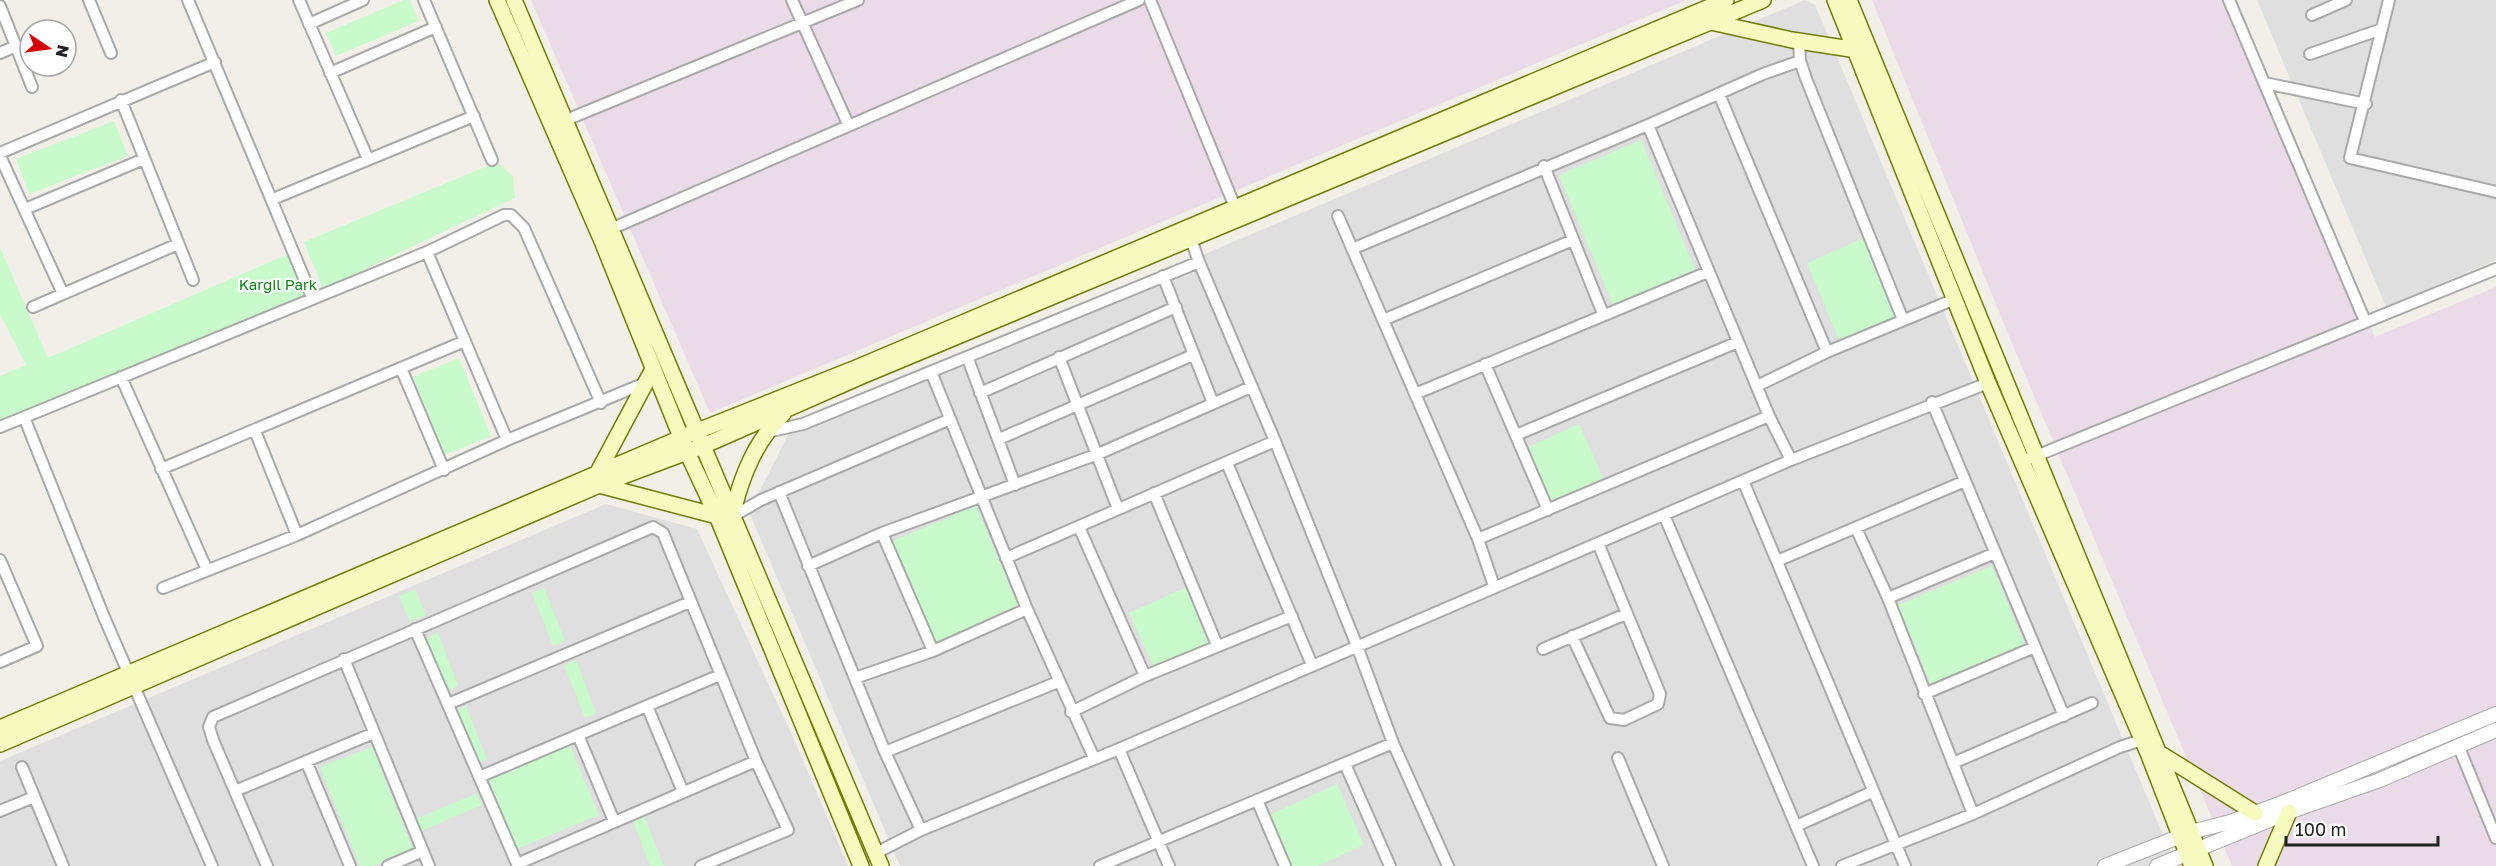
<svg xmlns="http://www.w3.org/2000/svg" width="2496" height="866" viewBox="0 0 2496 866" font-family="'Golos Text',sans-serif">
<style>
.residential{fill:#e0dfdf}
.industrial{fill:#ebdbe8}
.park{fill:#c8facc}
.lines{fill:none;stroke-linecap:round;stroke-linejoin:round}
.minor-casing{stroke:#a9a9a9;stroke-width:14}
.tertiary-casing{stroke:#a9a9a9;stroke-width:16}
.secondary-casing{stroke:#707d05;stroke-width:18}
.minor{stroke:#fff;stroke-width:10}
.tertiary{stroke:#fff;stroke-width:14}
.secondary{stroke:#f7fabf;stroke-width:15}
.labels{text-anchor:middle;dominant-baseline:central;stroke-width:4.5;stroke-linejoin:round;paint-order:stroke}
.park-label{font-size:15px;fill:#0c8416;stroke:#fff}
</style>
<rect width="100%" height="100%" fill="#f2efe9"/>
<path class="residential" d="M1805 0 1815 5 1835 52 2176 866H900L749 512 791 429Z
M2257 0H2496V260L2386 307Z
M606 504 697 529 796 744 848 866H0V761Z"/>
<path class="industrial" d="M531 0H1686L710 413Z
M1872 0H2231L2375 337 2496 287V866H2232L2013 346Z"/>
<path class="park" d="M404 0H410L419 21 336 56 326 33Z
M114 121 128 156 29 194 16 159Z
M1641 140 1696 272 1614 307 1559 175Z
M497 162 513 176 515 198 323 289 304 242Z
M1864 238 1898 317 1840 342 1807 263Z
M0 247 48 358 291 253 309 296 0 423V376L26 365 0 314Z
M459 358 491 436 445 455 413 377Z
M1579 424 1603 478 1552 501 1528 447Z
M976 506 1019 607 936 643 893 541Z
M1992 566 2025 645 1931 684 1898 605Z
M1189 586 1214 644 1155 670 1129 613Z
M544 588 565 641 553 646 532 593Z
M415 589 426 615 410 622 399 596Z
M438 633 458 686 447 691 426 638Z
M576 660 596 713 585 718 564 665Z
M466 706 487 759 475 764 454 711Z
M570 746 599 815 517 849 489 779Z
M372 747 413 850 373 866H360L320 767Z
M1337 784 1364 845 1318 866H1290L1267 816Z
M477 793 482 805 421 831 416 819Z
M644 816 664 866H650L633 821Z"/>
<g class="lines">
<defs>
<path id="minor" d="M89 0 111 53
M188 0 312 297
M299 0 368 159
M424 0 492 160
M792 0 848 124
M1150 0 1235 207
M2229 0 2365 321
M2389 0 2350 158 2496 192
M0 6 32 87
M2312 15 2346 0
M309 24 363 0
M1799 41 1800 61 1807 81 1903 320
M0 53 16 46
M2310 54 2382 29
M330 73 436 27
M2265 83 2366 104
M1719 94 1827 352
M121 100 193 280
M566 120 858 0
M1648 125 1769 416 1791 460
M0 153 215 62
M0 156 63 294
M1544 166 1603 314
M273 199 474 116
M25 209 144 159
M1338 216 1478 539 1494 586
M613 228 1139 0
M1189 233 1199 262 1275 441 1357 646 1393 743 1448 866
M1352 249 1648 125 1763 74 1800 61
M427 252 507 440
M1163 276 1213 403
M33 307 178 244
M1383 320 1573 240
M1059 357 1118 509
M968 359 1015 485
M1485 364 1548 510
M401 368 444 470
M932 374 1027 609 1094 758
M121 377 207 570
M1757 386 1827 352 1955 299
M980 393 1176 307
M1415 394 1708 272
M1932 402 2064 716
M24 417 104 617 212 866
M0 427 427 252 504 215H511L524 228 601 403
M255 431 297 535
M767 432 803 424 1199 262
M1516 435 1738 342
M999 439 1193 355
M2021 462 2496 269
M1227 463 1312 665
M161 469 465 341
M1744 483 1905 866
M779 492 885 752 921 830
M1154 493 1217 645
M735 515 761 500 948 420
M1664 515 1813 866
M1079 527 1145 676
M1856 528 1888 598 1973 814
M882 533 933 651
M1478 539 1769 416
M1006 558 1275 441
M0 560 37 646 0 662
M1777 561 1965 481
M808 566 882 533 1098 454 1251 387
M163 588 297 535 507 440 645 383
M1888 598 1995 553
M415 629 518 866
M1572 636 1610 718 1624 720 1658 704 1660 694 1598 543
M1543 649 1626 614
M344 659 429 866
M855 678 933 651 1027 609
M1924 694 2035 647
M448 704 690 602
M647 706 683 792
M1071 712 1145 676 1292 616
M578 735 614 821
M2458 745 2496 838
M1119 749 1169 866
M885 752 1058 682
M1618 758 1663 866
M306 761 350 866
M1953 763 2092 703
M1345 764 1390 866
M22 767 63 866
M479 777 720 675
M235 791 374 733
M1257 800 1285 866
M0 811 34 797
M1796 826 1872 792
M876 853 921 830 1119 749 1791 460 1988 383
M517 864 756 761
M267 866 213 740 209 727 213 717 653 527 663 533 756 761 788 830 701 866
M388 866 423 851
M1100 866 1393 743
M1842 866 1973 814 2120 747 2142 740"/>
<path id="tertiary" d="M2105 866 2191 832 2230 822 2282 803 2496 714
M2157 866 2289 812 2380 780 2496 730"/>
<path id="secondary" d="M497 0 602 241 687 452 717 516 861 866
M514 0 881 866
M1835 0 1988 383 2148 753 2192 866
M1849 0 2205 866
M1711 22 1792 40 1857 50
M597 474 653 369
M599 485 717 516
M733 512C742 474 756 441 783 414
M0 728 695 432 856 368 1726 0
M0 744 599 485 703 446 862 376 1763 0
M2161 754 2255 813
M2266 866 2289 812"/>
</defs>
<use href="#minor" class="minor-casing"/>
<use href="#tertiary" class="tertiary-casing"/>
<use href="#secondary" class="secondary-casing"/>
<use href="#minor" class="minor"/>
<use href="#tertiary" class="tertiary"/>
<use href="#secondary" class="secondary"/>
</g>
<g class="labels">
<g class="park-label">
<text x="278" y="284">Kargil Park</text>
</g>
</g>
<g transform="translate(48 48) rotate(103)"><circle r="28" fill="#ffffff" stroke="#a7a7a7" stroke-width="1.5"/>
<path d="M0-4.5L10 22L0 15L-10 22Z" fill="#d40000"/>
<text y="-9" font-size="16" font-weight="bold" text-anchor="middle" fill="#222222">N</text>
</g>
<path d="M2286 836v9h152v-9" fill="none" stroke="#222222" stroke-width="3"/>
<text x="2295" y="836" font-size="18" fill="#222222" stroke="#ffffff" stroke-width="4.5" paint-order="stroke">100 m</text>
</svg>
